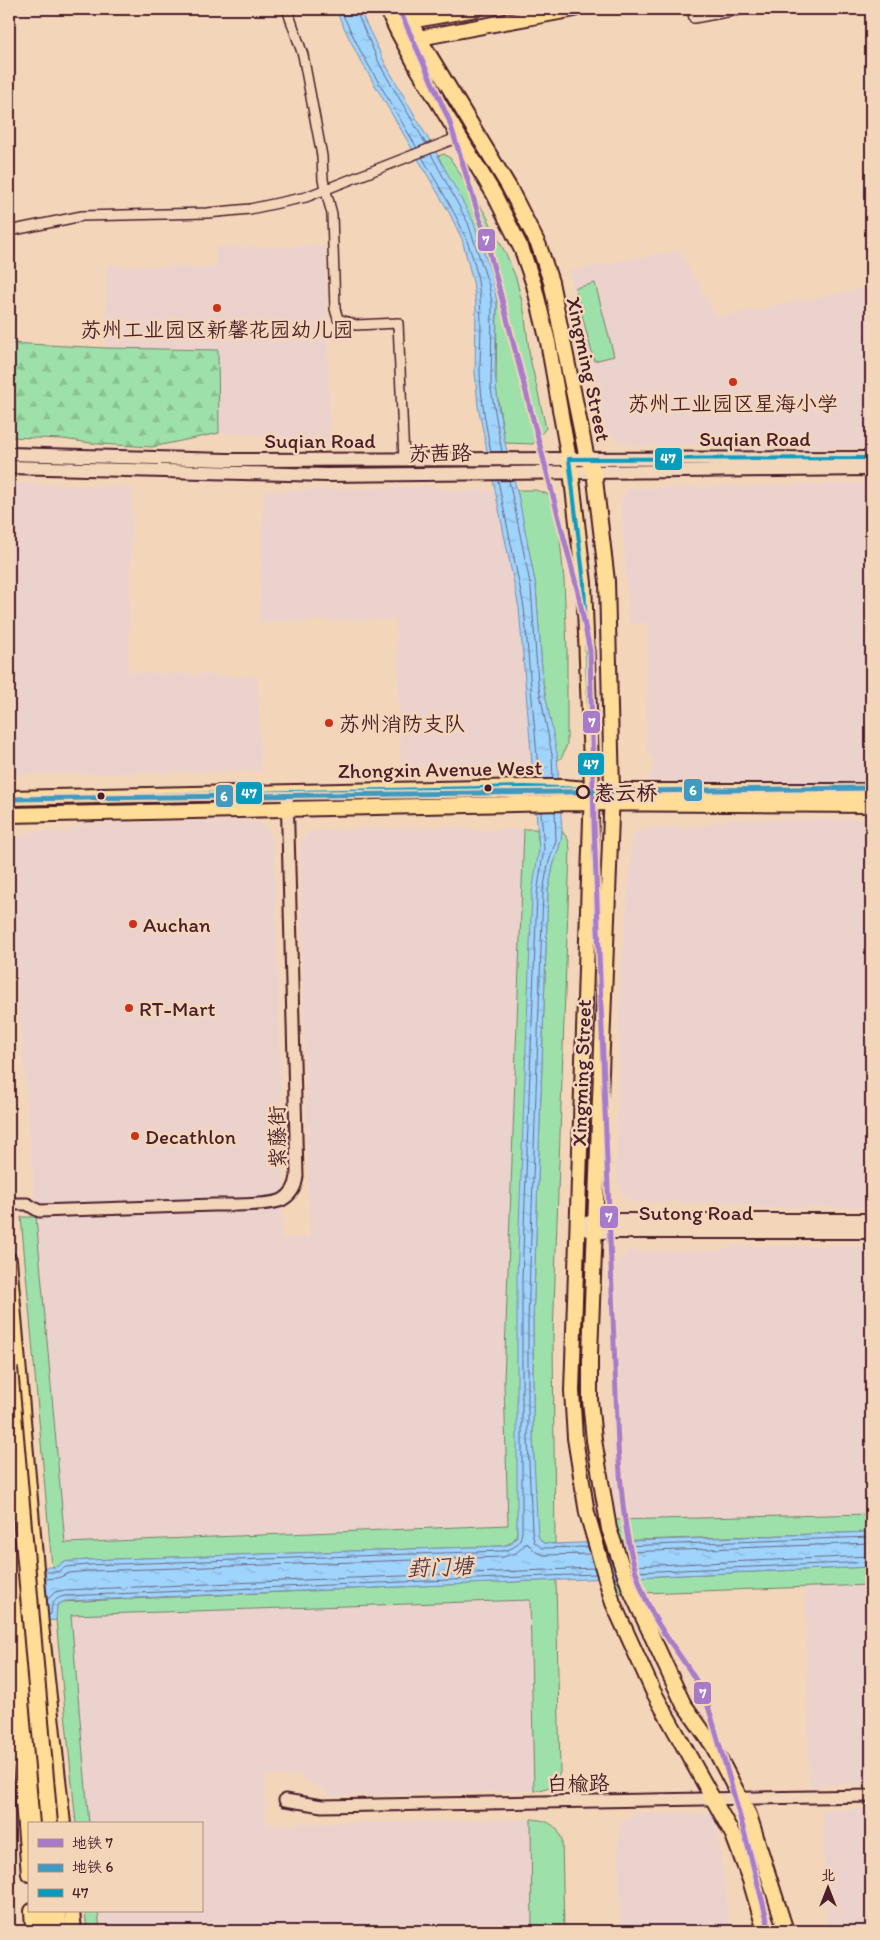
<svg xmlns="http://www.w3.org/2000/svg" width="880" height="1940" viewBox="0 0 880 1940" font-family="Itim,'LXGW WenKai TC',sans-serif">
<style>
.built{fill:#ecd2cd}
.green{fill:#9ee0a9;stroke:#74806a}
.forest{fill:url(#forest-firs);stroke:#74806a}
.water{fill:url(#water-ripples);stroke:#7d8ca9}
.lines{fill:none;stroke-linecap:round;stroke-linejoin:round}
.shore{stroke:#6c677f;stroke-width:1}
.minor-casing{stroke:#4a1f2b;stroke-width:12}
.tertiary-casing{stroke:#4a1f2b;stroke-width:15}
.secondary-casing{stroke:#4a1f2b;stroke-width:16}
.primary-casing{stroke:#4a1f2b;stroke-width:18}
.motorway-casing{stroke:#4a1f2b;stroke-width:20}
.minor{stroke:#f3d6ba;stroke-width:9}
.tertiary{stroke:#f3d6ba;stroke-width:11}
.secondary{stroke:#f3d6ba;stroke-width:12}
.primary{stroke:#ffdd96;stroke-width:14}
.motorway{stroke:#ffdd96;stroke-width:16}
.motorway-bridge-casing{stroke:#4a1f2b;stroke-width:20;stroke-linecap:butt}
.motorway-bridge{stroke:#ffdd96;stroke-width:16}
.bus-1-casing{stroke:#f3d6ba;stroke-width:8}
.bus-1{stroke:#079bbe;stroke-width:4}
.metro-1-casing{stroke:#f3d6ba;stroke-width:9}
.metro-2-casing{stroke:#f3d6ba;stroke-width:9}
.metro-1{stroke:#a77bca;stroke-width:5}
.metro-2{stroke:#419abf;stroke-width:5}
.poi-dot{fill:#c8321e;stroke:#f3d6ba;stroke-width:2}
.bus-dot{fill:#4a1f2b;stroke:#f3d6ba;stroke-width:2}
.stop-dot{fill:#f3d6ba;stroke:#4a1f2b;stroke-width:2.5}
.labels{text-anchor:middle;dominant-baseline:central;stroke-width:5;stroke-linejoin:round;paint-order:stroke}
.poi-label{font-size:21px;fill:#4a1f2b;stroke:#f3d6ba;text-anchor:start}
.street-label{font-size:21px;fill:#4a1f2b;stroke:#f3d6ba}
.stop-label{font-size:21px;font-weight:bold;fill:#4a1f2b;stroke:#f3d6ba;text-anchor:start}
.water-label{font-size:22px;font-style:italic;fill:#573a4a;stroke:#f3d6ba}
.line-badge{stroke:#f3d6ba;stroke-width:2}
.badge-label{font-size:14px;text-anchor:middle;font-weight:bold;fill:#fff}
</style>
<defs>
<pattern id="forest-firs" width="22" height="20" patternUnits="userSpaceOnUse" patternTransform="scale(1.25)"><rect width="22" height="20" fill="#9ee0a9"/><path d="M5 1l3.5 6h-7zM16 11l3.5 6h-7z" fill="#8ac092"/></pattern>
<pattern id="water-ripples" width="26" height="14" patternUnits="userSpaceOnUse" patternTransform="scale(1.25)"><rect width="26" height="14" fill="#9fd4fd"/><path d="M2 4q2-2 4 0t4 0M15 11q2-2 4 0t4 0" fill="none" stroke="#8ab6d9"/></pattern>
</defs>
<rect width="100%" height="100%" fill="#f3d6ba"/>
<filter id="ink" filterUnits="userSpaceOnUse"><feTurbulence type="fractalNoise" baseFrequency=".02" numOctaves="2"/><feDisplacementMap in="SourceGraphic" scale="10" xChannelSelector="R" yChannelSelector="G"/><feConvolveMatrix kernelMatrix="1 2 1 2 8 2 1 2 1" color-interpolation-filters="sRGB"/></filter>
<g filter="url(#ink)">
<path class="built" d="M326 246 330 445 269 435 219 433 218 350 106 348V266L216 267 215 247Z
M679 250 717 317 871 287V448L728 450 707 445 633 446 622 443 613 437 606 429 601 415 569 271Z
M9 483 133 487 128 672 258 677 261 771 23 775 9 773Z
M871 483V787L656 789 647 781 652 772 653 758 646 751 647 623 629 624 621 502 624 493 630 488H637Z
M432 486 451 491 494 490 519 608 533 765 401 769 396 619 259 622 263 491Z
M730 819H871V1208H761L733 1203 636 1202 627 1200 619 1187 616 1170 620 974 628 897 632 837 639 829 644 828 700 826Z
M242 820 255 822 267 827 274 842 285 1210 281 1211 282 1238 309 1237 300 845 303 837 310 832 320 830 447 827 472 830 524 829 504 1381 508 1525 65 1544 9 899V844L17 836 23 834 41 831H68L84 824Z
M734 1246H871V1514L613 1520 611 1368 616 1263 621 1256 630 1251H716Z
M871 1585V1784L809 1786 805 1586Z
M530 1600 534 1791 332 1796 299 1775 265 1776 266 1824 531 1819 532 1931H100L98 1911H201V1824H89L71 1615Z
M822 1809H871V1931H827Z
M641 1813H715L731 1931H620L618 1833 620 1825 625 1819 634 1814Z"/>
<path class="green" d="M444 154 450 158 486 215 507 256 516 278 524 310 530 358 546 428 533 444 505 443 496 388 497 303 489 267 438 156Z
M595 283 614 356 594 361 575 288Z
M517 490H535L548 494 554 503 559 529 564 580 567 650V744L562 757 557 761 543 683 536 587Z
M524 829H537L539 848 517 1531C516 1540 511 1544 502 1546L88 1560 62 1562 59 1566 52 1567 21 1217H36L65 1543 508 1525 504 1381Z
M562 831 568 839 570 849 553 1336 555 1544 543 1543 539 1539 537 1531 533 1439V1323L548 891 553 866 561 841Z
M871 1514V1532L613 1541V1520Z
M871 1567V1585L613 1594 611 1578Z
M556 1580 560 1772C556 1786 547 1789 534 1791L530 1600 71 1615 89 1824H76L56 1620 57 1605 61 1602Z
M531 1819C547 1820 557 1824 562 1840L564 1931H532Z
M85 1911H98L100 1931H87Z"/>
<path class="forest" d="M9 343 106 348 218 350 219 433 152 447 98 444 63 439 9 437Z
M9 1852 14 1905 12 1931H9Z"/>
<path class="water" d="M335 9H359L386 65 438 156 473 221 489 267 494 285 497 303 495 372 498 405 505 443 519 499 536 587 543 683 557 754 562 831 561 841 553 866 548 891 533 1323V1439L538 1536 543 1543 553 1544 871 1532V1567L65 1601 57 1605 56 1620 9 1625V1568L55 1567 59 1566 62 1562 88 1560 502 1546 511 1544 517 1536V1278L532 893 539 848 519 608 478 406 475 373 476 305 473 282 462 239 449 212 358 56Z"/>
<g class="lines">
<path class="shore" d="M340 9 362 54 417 148
M355 9 381 67 426 144
M431 154 468 223 489 286 492 303 491 389 502 452
M422 157C445 197 471 235 478 281 483 312 480 342 480 373 481 399 486 426 491 452
M509 480 531 588 538 683 552 755 553 779
M498 481 524 607 539 779
M555 811 556 840 548 865 543 891 528 1323V1439L532 1531 534 1542 542 1548 588 1547
M624 1546 871 1537
M626 1552 871 1543
M631 1566 871 1556
M45 1572H57L66 1567 88 1565 502 1551C515 1549 521 1543 522 1531V1278L537 894 544 848 541 812
M633 1572 871 1562
M45 1579 58 1578 69 1573 89 1571 503 1557 516 1553 527 1543 536 1552 544 1555 590 1554
M47 1600 55 1592 65 1590 594 1568
M48 1615 51 1614C51 1604 54 1598 65 1596L596 1574"/>
<defs>
<path id="minor" d="M287 9 303 55 322 156 323 180 332 214 335 309 338 319 356 325 398 323 404 460
M692 9 694 18 743 9
M9 231 82 216 207 213 250 209 306 197 459 137"/>
<path id="tertiary" d="M9 1204H27L39 1211C97 1209 155 1207 214 1205 230 1205 268 1206 282 1200 291 1195 296 1186 297 1176L287 792
M285 1800 322 1806 871 1796"/>
<path id="secondary" d="M9 454 227 460 871 458
M9 467 326 475 871 469
M587 1223 596 1220H871
M577 1226 595 1232H871"/>
<path id="primary" d="M387 9 398 32 418 69 494 194 522 250 534 285 548 342 571 471 584 583 592 789 572 1391 575 1438 587 1513 613 1603 653 1691 733 1835 750 1880 765 1931
M404 9 419 38 509 187 539 246 551 282 587 459 594 471 607 581 612 791 590 1354V1400L594 1440 609 1529 630 1589 683 1703 713 1746 749 1815 786 1931
M404 27 410 21 476 9
M411 36 419 38 575 9
M9 798 524 787H563L612 791H871
M9 815 564 803 871 805
M9 1260 41 1625 63 1824
M9 1634 29 1874
M32 1911 33 1931
M72 1911 74 1931"/>
<path id="motorway" d="M9 1531 35 1824
M42 1911 44 1931
M57 1911 59 1931"/>
</defs>
<use href="#minor" class="minor-casing"/>
<use href="#tertiary" class="tertiary-casing"/>
<use href="#secondary" class="secondary-casing"/>
<use href="#primary" class="primary-casing"/>
<use href="#motorway" class="motorway-casing"/>
<use href="#minor" class="minor"/>
<use href="#tertiary" class="tertiary"/>
<use href="#secondary" class="secondary"/>
<use href="#primary" class="primary"/>
<use href="#motorway" class="motorway"/>
<defs>
<path id="motorway-bridge" d="M9 1368 49 1824"/>
</defs>
<use href="#motorway-bridge" class="motorway-bridge-casing"/>
<use href="#motorway-bridge" class="motorway-bridge"/>
<defs>
<path id="bus-1" d="M9 798 524 787 592 789 584 583 569 459 871 458"/>
</defs>
<use href="#bus-1" class="bus-1-casing"/>
<use href="#bus-1" class="bus-1"/>
<defs>
<path id="metro-1" d="M399 9 449 120 487 242 578 592 590 651 594 824 618 1446C622 1505 626 1565 655 1618 670 1646 693 1669 705 1698 713 1719 718 1742 725 1763 741 1819 756 1875 770 1931"/>
<path id="metro-2" d="M9 799 871 788"/>
</defs>
<use href="#metro-1" class="metro-1-casing"/>
<use href="#metro-2" class="metro-2-casing"/>
<use href="#metro-1" class="metro-1"/>
<use href="#metro-2" class="metro-2"/>
</g>
</g>
<g class="poi-dot">
<circle cx="217" cy="308" r="5"/>
<circle cx="733" cy="382" r="5"/>
<circle cx="329" cy="723" r="5"/>
<circle cx="133" cy="924" r="5"/>
<circle cx="129" cy="1008" r="5"/>
<circle cx="135" cy="1136" r="5"/>
</g>
<g class="bus-dot">
<circle cx="488" cy="788" r="4.5"/>
<circle cx="101" cy="796" r="4.5"/>
</g>
<circle class="stop-dot" cx="583" cy="792" r="6"/>
<g class="labels">
<g class="poi-label">
<text x="217" y="329" text-anchor="middle">苏州工业园区新馨花园幼儿园</text>
<text x="733" y="403" text-anchor="middle">苏州工业园区星海小学</text>
<text x="339" y="723">苏州消防支队</text>
<text x="143" y="924">Auchan</text>
<text x="139" y="1008">RT-Mart</text>
<text x="145" y="1136">Decathlon</text>
</g>
<g class="street-label">
<text transform="translate(589 369) rotate(78)">Xingming Street</text>
<text x="755" y="438">Suqian Road</text>
<text x="320" y="440">Suqian Road</text>
<text transform="translate(440 453) rotate(-1)">苏茜路</text>
<text transform="translate(440 769) rotate(-1)">Zhongxin Avenue West</text>
<text transform="translate(581 1073) rotate(-88)">Xingming Street</text>
<text transform="translate(277 1137) rotate(-91)">紫藤街</text>
<text x="696" y="1212">Sutong Road</text>
<text transform="translate(578 1783) rotate(-1)">白榆路</text>
</g>
<g class="stop-label">
<text x="594" y="792">惹云桥</text>
</g>
<g class="water-label">
<text transform="translate(440 1567) rotate(-2)">葑门塘</text>
</g>
</g>
<g class="line-badge">
<rect x="477" y="228" width="19" height="24" rx="5" fill="#a77bca"/>
<rect x="654" y="447" width="29" height="24" rx="5" fill="#079bbe"/>
<rect x="582" y="710" width="19" height="24" rx="5" fill="#a77bca"/>
<rect x="577" y="752" width="28" height="24" rx="5" fill="#079bbe"/>
<rect x="683" y="778" width="20" height="24" rx="5" fill="#419abf"/>
<rect x="235" y="781" width="28" height="24" rx="5" fill="#079bbe"/>
<rect x="215" y="784" width="19" height="24" rx="5" fill="#419abf"/>
<rect x="599" y="1205" width="20" height="24" rx="5" fill="#a77bca"/>
<rect x="693" y="1681" width="19" height="24" rx="5" fill="#a77bca"/>
</g>
<g class="badge-label">
<text x="486" y="245">7</text>
<text x="668" y="463">47</text>
<text x="592" y="727">7</text>
<text x="591" y="769">47</text>
<text x="693" y="795">6</text>
<text x="249" y="798">47</text>
<text x="224" y="801">6</text>
<text x="609" y="1222">7</text>
<text x="703" y="1698">7</text>
</g>
<rect width="880" height="1940" fill="none" stroke="#f3d6ba" stroke-width="30"/>
<rect x="15" y="15" width="850" height="1910" fill="none" stroke="#4a1f2b" stroke-width="2" filter="url(#ink)"/>
<rect x="28" y="1822" width="175" height="90" fill="#f3d6ba" stroke="#af8d81"/>
<rect x="38" y="1839" width="25" height="8" fill="#a77bca" stroke="#af8d81"/>
<text x="72" y="1848" font-size="15" fill="#4a1f2b">地铁 7</text>
<rect x="38" y="1864" width="25" height="8" fill="#419abf" stroke="#af8d81"/>
<text x="72" y="1872" font-size="15" fill="#4a1f2b">地铁 6</text>
<rect x="38" y="1889" width="25" height="8" fill="#079bbe" stroke="#af8d81"/>
<text x="72" y="1898" font-size="15" fill="#4a1f2b">47</text>
<g transform="translate(828 1888)" stroke="#f3d6ba" stroke-width="4" paint-order="stroke">
<path d="M0-4L9 19L0 12L-9 19Z" fill="#4a1f2b"/>
<text y="-8" font-size="14" font-weight="bold" text-anchor="middle" fill="#4a1f2b">北</text>
</g>
</svg>
